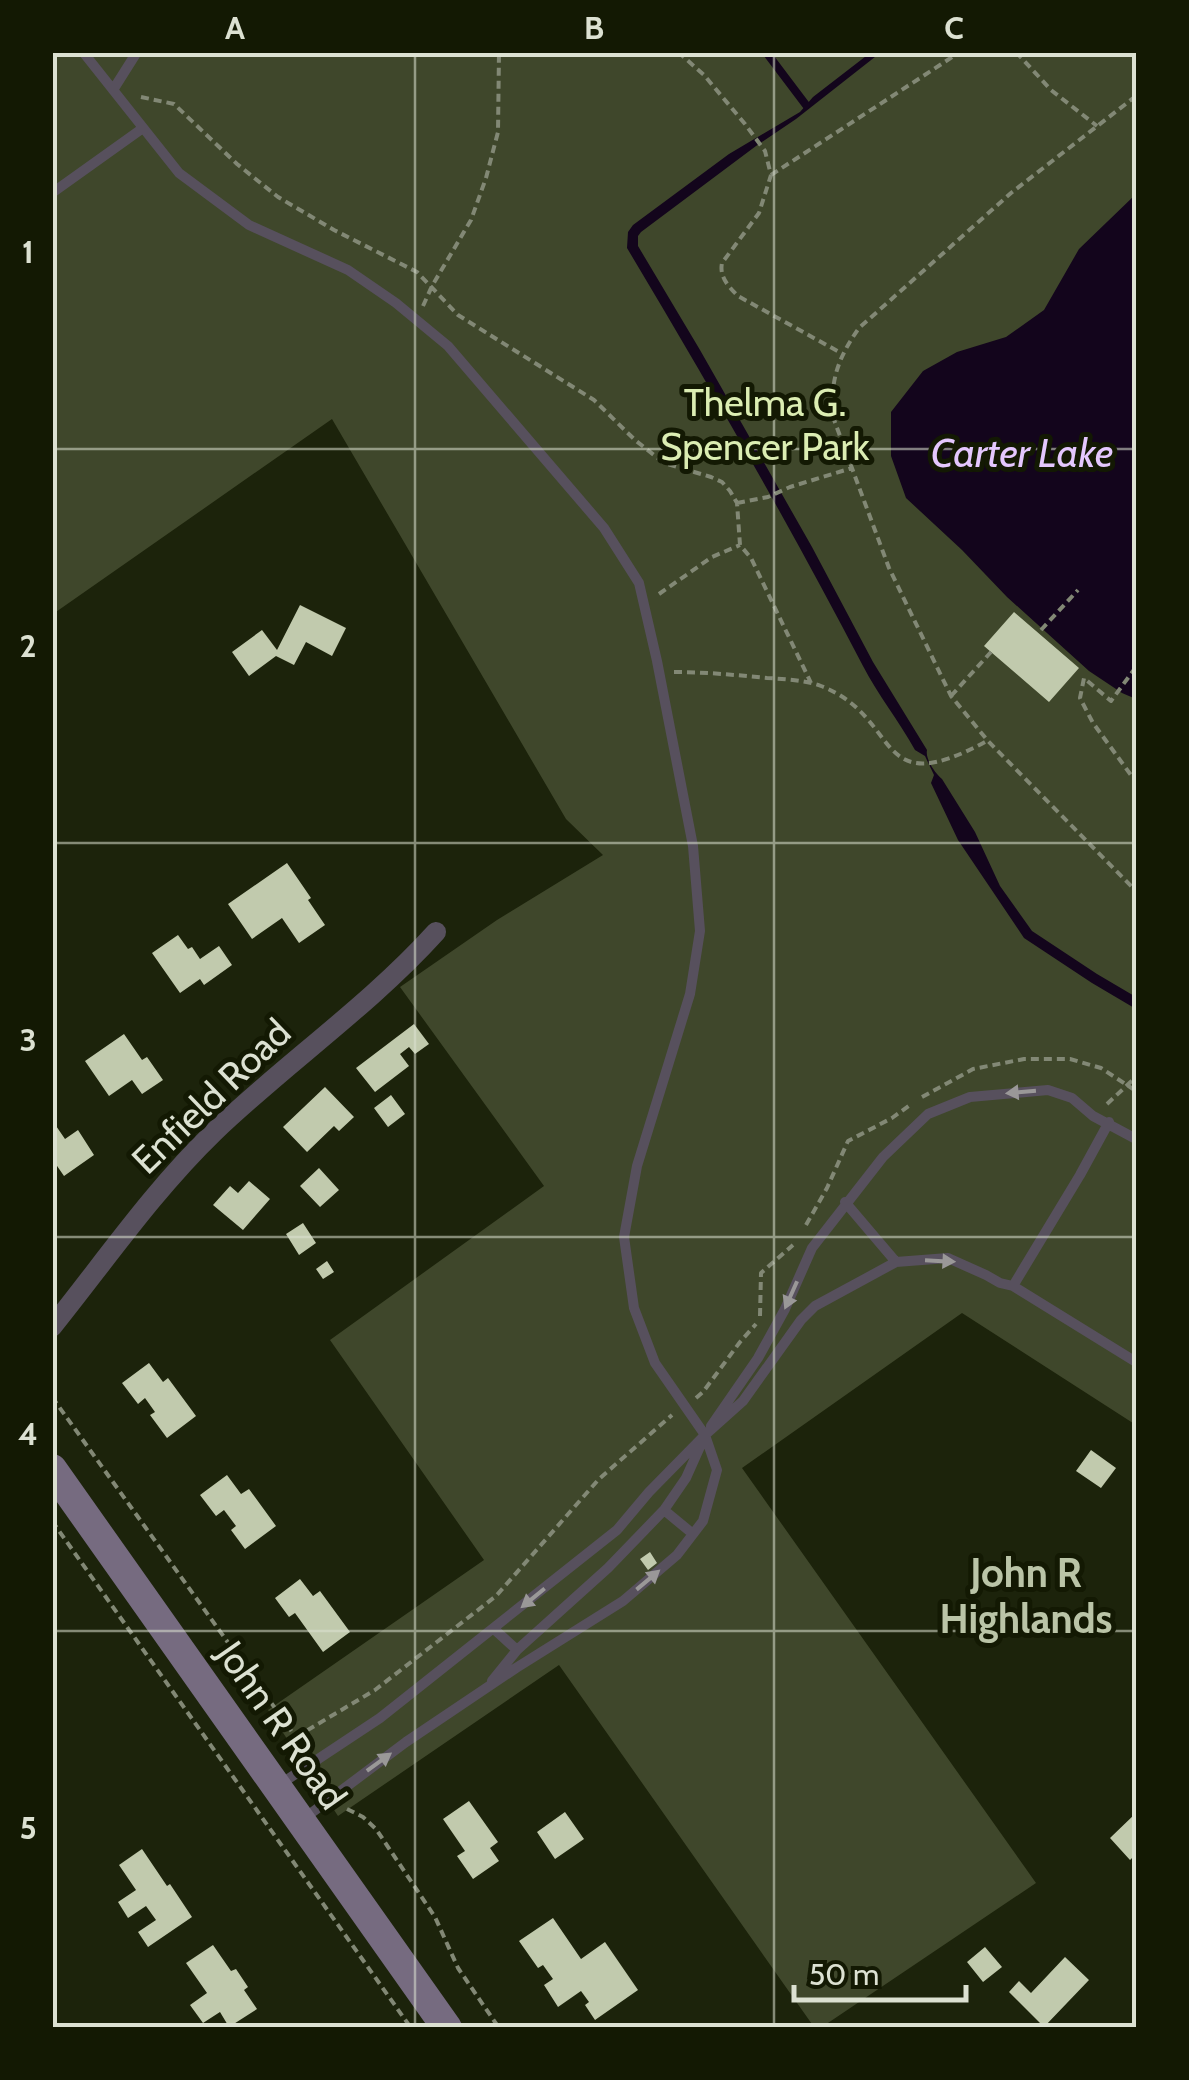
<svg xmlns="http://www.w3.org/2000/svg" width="1189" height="2080" viewBox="0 0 1189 2080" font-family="Cabin,sans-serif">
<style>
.green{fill:#3f472b}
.water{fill:#13051c}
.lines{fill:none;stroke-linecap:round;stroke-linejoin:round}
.stream{stroke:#13051c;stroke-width:8}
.building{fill:#c1caad}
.path{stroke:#828875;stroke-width:4;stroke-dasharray:8 5;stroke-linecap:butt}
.lane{stroke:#57505d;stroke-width:10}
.street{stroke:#57505d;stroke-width:20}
.secondary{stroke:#766b80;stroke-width:30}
.oneway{fill:#9a9898}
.grid{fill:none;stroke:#dce1d2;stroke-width:2.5;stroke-opacity:0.55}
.labels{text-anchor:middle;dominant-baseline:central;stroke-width:10;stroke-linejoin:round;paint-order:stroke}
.park-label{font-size:38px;fill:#dbedb2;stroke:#131903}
.street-label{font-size:38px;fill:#dce1d2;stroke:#131903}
.water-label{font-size:40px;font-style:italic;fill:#e4c7fe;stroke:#131903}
.neighbourhood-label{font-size:40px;font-weight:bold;fill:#bac4a7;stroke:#131903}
.neatline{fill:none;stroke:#dce1d2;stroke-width:4}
.grid-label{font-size:32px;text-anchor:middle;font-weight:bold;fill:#dce1d2}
</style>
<rect width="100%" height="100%" fill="#1c230b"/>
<path class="green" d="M53 53H1136V1425L962 1313 742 1468 1036 1883 822 2027H814L559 1665 338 1816 268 1710 484 1560 330 1340 544 1186 400 987 497 920 603 855 566 819 332 419 53 614Z"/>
<path class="water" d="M870 53H880L796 119 756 146 641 232 638 236V246L700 350 812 547 873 662 927 750C925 759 935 773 942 779L975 832 1000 886 1032 931 1097 974 1136 997V1009L1092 983 1024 938 958 840 931 783 934 775 925 756 915 750C899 721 878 695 863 666 789 524 709 385 627 248L628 232 633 225 729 154 800 112 813 97Z
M1136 194V699L1122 693 1089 671 1007 597 962 550 906 498 891 456V412L923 371 957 352 1006 337 1044 310 1079 249Z"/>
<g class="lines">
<path class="stream" d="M766 52 806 105"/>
</g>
<path class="building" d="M300 605 346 628 332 656 306 642 294 665 276 656 249 676 232 652 262 630 277 650Z
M1014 612 1079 668 1049 702 984 646Z
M287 863 311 898 308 900 325 925 299 943 282 918 252 939 228 904Z
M178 935 188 949 192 947 200 959 219 946 232 965 204 985 200 979 180 993 152 953Z
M414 1024 429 1044 415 1054 409 1047 400 1054 409 1066 375 1092 356 1068Z
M124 1034 142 1060 147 1057 163 1080 142 1094 132 1080 109 1096 85 1061Z
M325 1087 354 1117 339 1131 334 1126 307 1152 283 1127Z
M391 1095 405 1114 388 1127 374 1108Z
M52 1120 65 1139 78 1130 94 1155 64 1176 55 1163 52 1164Z
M319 1168 339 1190 320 1207 300 1186Z
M249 1181 270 1199 243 1230 213 1205 230 1186 238 1193Z
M303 1223 316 1243 299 1255 286 1234Z
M327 1261 334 1272 323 1279 316 1269Z
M149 1363 163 1382 168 1378 196 1416 167 1438 150 1415 155 1412 145 1398 138 1404 122 1383Z
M1091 1450 1116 1468 1101 1488 1076 1471Z
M227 1475 241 1494 249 1489 276 1526 245 1549 231 1530 236 1526 224 1510 216 1516 200 1495Z
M650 1552 657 1563 648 1570 640 1559Z
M300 1579 313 1596 320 1591 350 1632 323 1652 295 1613 289 1617 275 1598Z
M469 1801 498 1842 490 1848 499 1861 473 1879 457 1856 465 1851 443 1819Z
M565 1812 584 1839 555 1859 537 1832Z
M1136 1813V1854L1130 1860 1110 1838Z
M142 1849 167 1886 170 1884 192 1917 148 1947 138 1932 156 1920 146 1906 128 1918 118 1902 136 1890 119 1865Z
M553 1918 581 1959 605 1942 638 1990 595 2020 585 2005 589 2002 581 1991 558 2007 544 1985 553 1979 543 1965 538 1968 519 1941Z
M213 1945 231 1971 236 1969 248 1987 244 1990 257 2009 229 2027 220 2012 203 2023 190 2005 207 1993 186 1963Z
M985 1947 1002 1967 983 1982 967 1962Z
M1065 1957 1089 1980 1044 2027 1009 1992 1019 1981 1031 1993Z"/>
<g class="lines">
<path class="path" d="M678 52 704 75 745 124 765 151 771 175 759 213 722 263C719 277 729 287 738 296L841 353
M1016 52 1051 90 1097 126
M1136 96 1011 193 859 328C838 358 830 380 833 417L889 568 951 696 988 741 1136 891
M141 97 174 104 237 164 278 197 334 230 417 272 458 315 594 400 635 440 664 463 711 477 722 482 730 491 737 503 740 545 751 558 811 683
M771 175 960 52
M423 306 432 286 471 220 486 178 498 132 499 52
M737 503 768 497 790 487 852 468
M659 594 712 557 740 545
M1041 630 1078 590
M1136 667 1111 701 1084 678 1080 698 1093 723 1136 782
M674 672C705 672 736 675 767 678 784 679 805 680 821 686 904 718 871 804 987 741
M951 696 991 652
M922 1097 973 1069 1024 1059H1070L1101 1068 1136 1091
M1107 1104 1136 1077
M806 1225 827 1188 848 1141 892 1118 910 1105
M760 1316 761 1273 793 1245
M52 1397 300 1743
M696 1398 703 1392 740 1342 756 1324
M52 1521 411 2028
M296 1737 375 1690 496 1596 599 1479 672 1415
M347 1809 363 1817 376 1829 435 1917 458 1968 499 2028"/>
<path class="lane" d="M83 52 179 173 249 225 348 270 396 303 448 346 604 528 639 583 657 661 693 846 700 931 690 994 637 1166 624 1237 634 1308 655 1363 705 1435 717 1470 703 1521 677 1555 623 1601 516 1668 406 1742 302 1820
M113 90 137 52
M52 193 143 128
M845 1202 896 1262
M1013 1286 1136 1362
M711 1426 758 1358 785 1309 812 1248 883 1157 928 1114 970 1097 1048 1090 1072 1098 1093 1116 1136 1139
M664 1510 693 1534
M494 1629 517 1650
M492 1681 517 1650 608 1568 664 1510 686 1478 703 1440
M279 1785 380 1718 617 1530 649 1492 705 1435 743 1401 801 1320 815 1306 896 1262 948 1258 986 1275 1000 1283 1013 1286 1080 1175 1109 1122"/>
<path class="street" d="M52 1327C105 1261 153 1191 214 1132 286 1063 369 1006 436 932"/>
<path class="secondary" d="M52 1469 447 2028"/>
</g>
<defs><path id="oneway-solid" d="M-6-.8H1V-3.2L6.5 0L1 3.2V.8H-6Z" transform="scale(2.5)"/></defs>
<g class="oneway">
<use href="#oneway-solid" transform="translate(1021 1092) rotate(175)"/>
<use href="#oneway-solid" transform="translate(940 1261) rotate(3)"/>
<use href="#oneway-solid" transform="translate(791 1295) rotate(114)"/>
<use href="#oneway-solid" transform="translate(648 1580) rotate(-40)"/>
<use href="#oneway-solid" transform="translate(533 1598) rotate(141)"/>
<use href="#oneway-solid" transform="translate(379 1762) rotate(-36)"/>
</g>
<path class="grid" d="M415 52V2028M774 52V2028M52 449H1136M52 843H1136M52 1237H1136M52 1631H1136"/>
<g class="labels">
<g class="park-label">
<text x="765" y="402">Thelma G.<tspan x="765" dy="44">Spencer Park</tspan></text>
</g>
<g class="street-label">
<text transform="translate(211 1096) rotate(-44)">Enfield Road</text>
<text transform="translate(282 1725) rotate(55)">John R Road</text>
</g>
<g class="water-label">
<text x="1022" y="452">Carter Lake</text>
</g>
<g class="neighbourhood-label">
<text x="1026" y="1572">John R<tspan x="1026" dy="46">Highlands</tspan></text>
</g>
</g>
<rect width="1189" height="2080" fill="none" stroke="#131903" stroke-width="110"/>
<path d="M794 1985v15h172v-15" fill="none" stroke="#dce1d2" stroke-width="5"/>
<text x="809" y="1985" font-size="30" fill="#dce1d2" stroke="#131903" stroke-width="8" paint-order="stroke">50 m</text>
<rect x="55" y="55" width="1079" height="1970" class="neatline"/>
<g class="grid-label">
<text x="235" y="39">A</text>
<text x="594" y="39">B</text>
<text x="954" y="39">C</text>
<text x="28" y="263">1</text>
<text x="28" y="657">2</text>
<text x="28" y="1051">3</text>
<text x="28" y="1445">4</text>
<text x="28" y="1839">5</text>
</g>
</svg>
